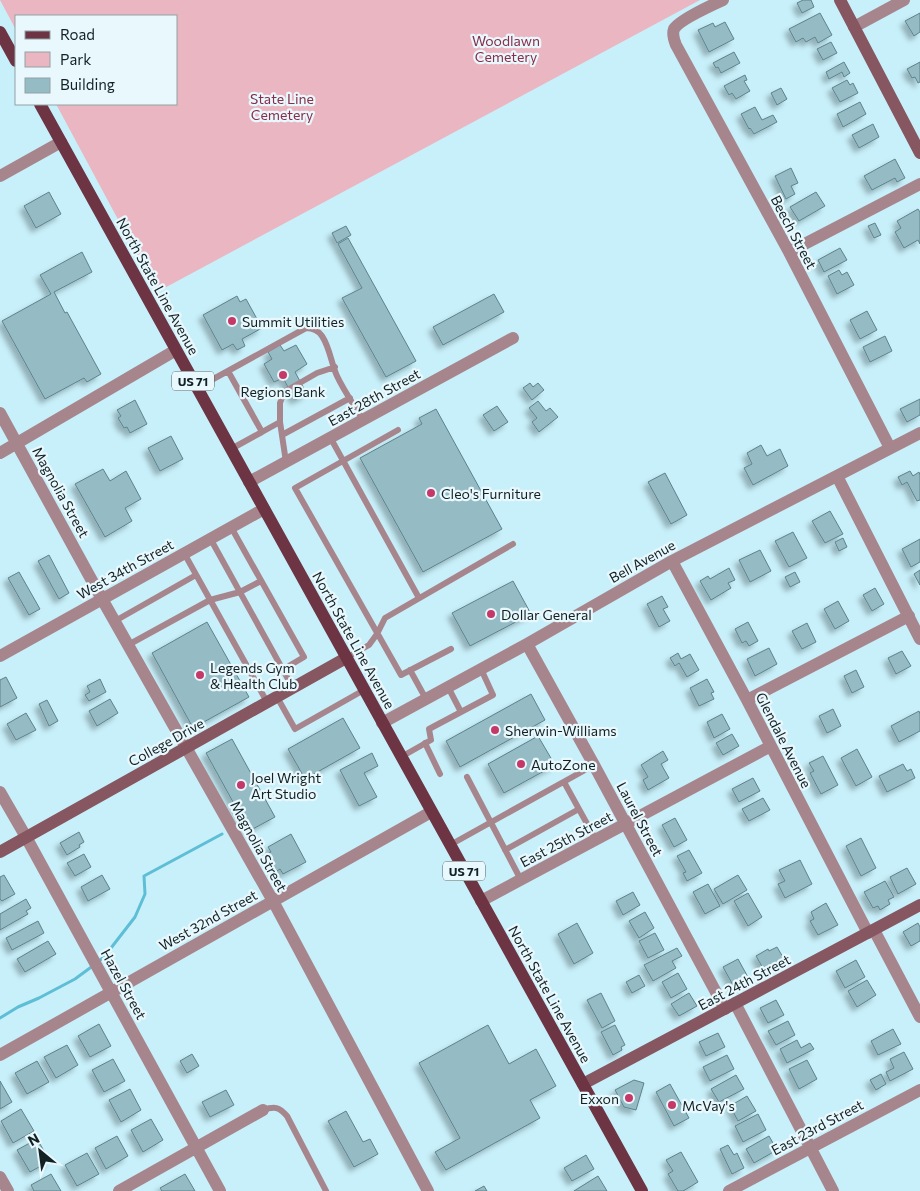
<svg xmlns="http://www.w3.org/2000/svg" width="920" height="1191" viewBox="0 0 920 1191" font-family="Commissioner,sans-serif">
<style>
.green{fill:#eab6c1}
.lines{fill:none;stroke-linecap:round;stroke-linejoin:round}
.stream{stroke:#5dbed5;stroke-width:3}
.building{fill:#95bbc5;stroke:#5d828b;filter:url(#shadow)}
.lane{stroke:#a7858c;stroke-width:6}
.street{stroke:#a7858c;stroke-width:12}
.secondary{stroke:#865661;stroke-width:12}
.primary{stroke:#6d3443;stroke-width:12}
.poi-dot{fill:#c53868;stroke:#e8f8fc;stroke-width:2}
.labels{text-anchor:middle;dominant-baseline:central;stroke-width:4.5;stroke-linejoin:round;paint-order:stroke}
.shield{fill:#e8f8fc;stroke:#526265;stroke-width:1}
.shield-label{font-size:12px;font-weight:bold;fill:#122124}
.park-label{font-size:14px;fill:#882d4a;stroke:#e8f8fc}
.street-label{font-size:14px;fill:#122124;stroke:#e8f8fc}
.poi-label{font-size:14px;fill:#122124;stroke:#e8f8fc;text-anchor:start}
</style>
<defs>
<filter id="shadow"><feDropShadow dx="-4.5" dy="4.5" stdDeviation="2.5" flood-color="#0004"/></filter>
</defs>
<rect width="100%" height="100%" fill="#c8f0fa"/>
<path class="green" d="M0 0H700L157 292 56 104H176V16H16V30Z"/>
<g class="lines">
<path class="stream" d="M99 961 104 957 135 917 145 894 144 876 222 834
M0 1018 18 1007 39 998 75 979 94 965"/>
</g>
<path class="building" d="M803 0H811L814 7 802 13 797 3Z
M820 13 832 35 818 43 815 37 806 42 803 38 796 42 789 29Z
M920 13V32L914 36 905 21Z
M725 22 734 39 709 52 698 30 713 23 715 27Z
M831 42 837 53 823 60 817 49Z
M734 52 740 63 721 73 718 67 716 68 713 63Z
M844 62 850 73 844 77 842 72 829 79 826 72Z
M920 62V82L918 83 915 77 912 78 907 69Z
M745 75 747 80 744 81 750 91 736 99 732 93 729 95 724 86Z
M847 80 850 85 853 83 858 93 840 102 832 88Z
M781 88 787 99 777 105 771 93Z
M860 102 866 114 843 127 837 114Z
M755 107 762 120 773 115 777 122 754 134 750 128 749 129 741 114Z
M873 124 879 137 859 148 852 135Z
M895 159 905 178 897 182 895 178 872 190 864 176Z
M791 168 798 183 791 186 795 194 786 199 775 176Z
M49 192 61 214 36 228 24 206Z
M816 192 825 206 799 221 790 207Z
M918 209 920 212V244L918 240 904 248 895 232 901 228 897 221Z
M875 223 881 235 874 238 868 226Z
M346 226 351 235 337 243 332 233Z
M348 238 416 361 386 377 342 298 362 288 338 244Z
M840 248 847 260 824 272 818 260Z
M82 252 92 272 54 292 65 313 67 312 101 374 87 382 84 378 45 399 2 321 51 294 40 275Z
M839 270 842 275 847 272 854 285 837 294 828 276Z
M494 294 504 312 443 345 433 327Z
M237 296 240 302 246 299 262 328 242 339 245 346 237 350 233 344 222 350 203 315Z
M867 311 877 330 860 339 850 320Z
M885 336 892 351 870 362 863 347Z
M280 345 284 351 296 345 307 364 295 372 307 394 295 400 283 378 274 382 264 364 272 359 268 352Z
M530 383 533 387 538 383 544 390 532 400 523 388Z
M920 399V415L907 422 900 409Z
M135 400 147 424 130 433 127 427 124 428 118 418 121 416 117 410Z
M538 401 546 411 550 408 558 417 539 432 532 422 537 418 529 408Z
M497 406 508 422 494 431 483 415Z
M436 409 502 529 423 572 360 458 422 424 419 418Z
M171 436 183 459 160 471 148 448Z
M761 445 767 456 780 449 788 466 753 485 744 468 752 464 747 453Z
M103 469 110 481 126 471 141 499 125 508 132 521 105 537 75 484Z
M910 471 913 476 919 472 920 475V500L917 501 907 482 902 485 898 477Z
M665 473 687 515 671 524 648 482Z
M830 511 843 534 825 543 812 521Z
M793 532 807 558 789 567 775 541Z
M843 538 847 547 839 551 835 542Z
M920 539V562L911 567 902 549Z
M760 550 771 571 750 582 739 560Z
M49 555 69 593 59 599 38 561Z
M729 568 735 580 728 583 731 588 711 600 700 581 708 576 710 579Z
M920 570V585L914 574Z
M19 572 40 609 29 615 8 578Z
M795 572 800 582 790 587 785 577Z
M513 581 531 614 470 646 452 613Z
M875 588 884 604 872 611 863 595Z
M662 596 668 607 663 609 670 621 659 627 647 604Z
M838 601 849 621 835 629 824 609Z
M207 622 249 697 193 728 152 653Z
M748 622 758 641 749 646 746 641 742 643 735 629Z
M807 623 816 642 802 649 792 631Z
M769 648 777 664 755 676 747 659Z
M902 651 911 666 896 674 888 658Z
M678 653 681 659 690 654 699 670 687 677 679 663 675 666 670 658Z
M856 670 864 687 852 693 844 676Z
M6 677 17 698 0 707V680Z
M100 679 106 692 89 701 85 695 90 692 87 686Z
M707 679 714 692 711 693 714 699 699 706 690 688Z
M531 694 545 720 460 767 446 741Z
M110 699 118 713 97 726 89 711Z
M47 700 58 721 49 726 39 704Z
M833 709 841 726 827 733 819 716Z
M919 711 920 714V731L899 742 891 726Z
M26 713 36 730 16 740 7 724Z
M722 714 730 729 714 738 707 722Z
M343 718 360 748 305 779 288 749Z
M732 734 739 746 723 755 716 743Z
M538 736 555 765 504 793 488 764Z
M232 739 275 817 249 831 206 753Z
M857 749 872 777 856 786 841 758Z
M663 751 668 760 661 764 669 778 648 790 643 780 648 777 641 765Z
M372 753 378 766 364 773 377 797 359 806 340 770Z
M823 756 838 785 821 794 810 773 814 771 809 763Z
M903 764 907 771 911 769 915 778 887 792 879 776Z
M753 778 760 791 739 802 732 789Z
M763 798 770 810 749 821 742 809Z
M675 818 687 840 674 847 662 825Z
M79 832 84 842 79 845 80 847 67 855 60 843Z
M291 834 306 862 283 874 280 869 277 871 267 854 271 852 268 847Z
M861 838 876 868 861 876 846 846Z
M689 850 702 873 687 881 683 873 686 872 677 856Z
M84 854 91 867 75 876 67 863Z
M800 860 812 884 785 898 778 884 785 881 779 870Z
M907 868 916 884 898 894 890 877Z
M4 875 15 894 2 901 0 899V877Z
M102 875 110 889 88 901 81 887Z
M738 875 747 890 723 904 714 889Z
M885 881 894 897 888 900 890 904 880 910 878 906 873 908 864 892Z
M708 884 720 906 705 914 693 892Z
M633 892 640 905 623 915 616 901Z
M748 893 762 917 748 926 734 901Z
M26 899 31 908 26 911 28 914 0 930V914Z
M826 903 838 925 818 935 810 921 814 919 811 912Z
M645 912 654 928 639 938 629 921Z
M38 921 44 933 12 950 6 938Z
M577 923 593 953 574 964 558 934Z
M918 923 920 927V941L911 946 903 932Z
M655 933 664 950 648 958 639 941Z
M48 941 56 954 25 972 17 959Z
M777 947 784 959 764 970 756 956 768 949 769 951Z
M677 948 682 956 672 961 676 968 653 981 644 965Z
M738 959 749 979 734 987 723 967Z
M856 960 865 977 845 988 836 971Z
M678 973 687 989 671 998 662 982Z
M639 975 645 986 632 993 626 982Z
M867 980 876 995 857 1007 848 991Z
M601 993 615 1021 602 1028 587 1000Z
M689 993 697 1006 679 1016 671 1004Z
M776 1000 784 1015 768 1023 760 1008Z
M788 1021 795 1035 776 1045 768 1031Z
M99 1024 111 1046 90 1057 78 1036Z
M488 1025 509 1064 536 1049 556 1086 530 1100 540 1118 446 1170 435 1152 460 1138 419 1063Z
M615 1025 625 1045 621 1047 622 1050 613 1055 601 1032Z
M893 1029 901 1044 878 1055 871 1041Z
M718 1033 725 1047 706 1056 699 1042Z
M797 1040 801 1048 810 1043 814 1049 787 1063 780 1049Z
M67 1045 78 1065 56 1078 44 1057Z
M904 1052 913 1069 890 1081 886 1072 894 1068 890 1059Z
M192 1054 199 1066 187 1073 180 1061Z
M727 1055 734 1069 710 1081 703 1067Z
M113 1059 125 1081 104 1092 92 1070Z
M807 1060 817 1079 799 1089 789 1069Z
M37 1061 49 1082 27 1094 15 1073Z
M881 1074 886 1084 876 1090 870 1080Z
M736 1075 744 1089 719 1102 711 1089Z
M634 1080 644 1083 636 1110 624 1107 615 1090Z
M0 1081 12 1102 0 1109Z
M670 1084 689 1118 674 1126 656 1092Z
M130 1089 141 1110 121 1122 109 1100Z
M226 1090 234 1105 210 1117 202 1102Z
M747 1096 756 1111 738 1121 730 1106Z
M21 1109 34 1131 13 1143 1 1121Z
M346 1111 363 1142 370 1139 378 1154 354 1167 328 1121Z
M758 1114 766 1130 743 1142 735 1126Z
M151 1119 163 1140 143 1152 131 1130Z
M117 1136 128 1156 106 1169 95 1148Z
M769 1136 777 1150 754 1163 746 1149Z
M37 1139 50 1161 30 1172 17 1150Z
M728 1145 734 1155 737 1153 744 1168 732 1174 720 1149Z
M681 1152 698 1182 683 1191H678L668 1174 673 1171 666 1160Z
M87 1153 99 1174 77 1186 65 1165Z
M586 1155 594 1169 572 1181 564 1168Z
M51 1174 61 1191H34L31 1185Z
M185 1174 195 1191H162L160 1188Z
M598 1176 607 1191H574Z
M484 1186 487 1191H475Z"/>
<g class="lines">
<path class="lane" d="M228 371 262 432 231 449
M197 388 306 328C313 328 318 330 322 336 330 348 331 363 337 376 344 391 354 405 363 420
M280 422V403L284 392 317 373 335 367
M398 430 295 488 401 675 451 649
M262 432 280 422 286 462
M282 435 350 398
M330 437 419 598
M231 527 304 657 282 670
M210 538 293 688
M184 553 267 702
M115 621 196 575
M128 645 210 600 240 592 261 581
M346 658 369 645 377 634 385 618 513 544
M410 670 426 699
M448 687 461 712
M277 697 295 729 364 690
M425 743 440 774
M401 757 431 740 429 729 493 695 481 669
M467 777 521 880
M564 782 596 840
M450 845 594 765
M505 850 579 809
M263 1110C275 1106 279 1107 287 1116L326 1191"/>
<path class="street" d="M723 0C712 5 679 20 674 29 672 34 674 40 676 45L789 252 890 448
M854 27 904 0
M0 176 61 142
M789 252 920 184
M0 413 102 599 273 901 428 1191
M0 453 176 350
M837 476 920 639
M249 482 513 338
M672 561 747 700 868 933
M527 644 594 765 725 1009
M0 656 264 509
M747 700 909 616
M382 723 527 644 672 561 920 433
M0 792 26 837 220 1191
M481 901 771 746
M874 930 920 1017
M735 1003 833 1191
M0 1055 431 812
M0 1177 8 1191
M119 1191 263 1110
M729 1191 920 1090"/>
<path class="secondary" d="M840 0 920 153
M0 852 346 658
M583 1084 920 905"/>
<path class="primary" d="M0 32 16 61
M40 104 642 1191"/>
</g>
<g class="poi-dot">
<circle cx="232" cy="321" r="5"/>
<circle cx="283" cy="375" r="5"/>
<circle cx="431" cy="493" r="5"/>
<circle cx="491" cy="614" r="5"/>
<circle cx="200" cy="675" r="5"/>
<circle cx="495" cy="730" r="5"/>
<circle cx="521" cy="764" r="5"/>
<circle cx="241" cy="785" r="5"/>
<circle cx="629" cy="1098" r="5"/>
<circle cx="672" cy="1105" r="5"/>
</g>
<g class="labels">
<g class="shield">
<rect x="172" y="371.5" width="42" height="19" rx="4"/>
<rect x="443" y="861.5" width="42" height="19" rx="4"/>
</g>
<g class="shield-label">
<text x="193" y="381">US 71</text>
<text x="464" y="871">US 71</text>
</g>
<g class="park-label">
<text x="506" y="40">Woodlawn<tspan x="506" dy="16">Cemetery</tspan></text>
<text x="282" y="98">State Line<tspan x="282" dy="16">Cemetery</tspan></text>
</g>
<g class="street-label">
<text transform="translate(794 232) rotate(62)">Beech Street</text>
<text transform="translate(158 286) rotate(61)">North State Line Avenue</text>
<text transform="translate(374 397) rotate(-29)">East 28th Street</text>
<text transform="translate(61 492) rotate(61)">Magnolia Street</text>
<text transform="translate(642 561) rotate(-29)">Bell Avenue</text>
<text transform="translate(125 569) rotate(-29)">West 34th Street</text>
<text transform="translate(354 640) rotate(61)">North State Line Avenue</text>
<text transform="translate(784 740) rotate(63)">Glendale Avenue</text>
<text transform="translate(166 742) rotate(-29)">College Drive</text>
<text transform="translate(640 819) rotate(62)">Laurel Street</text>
<text transform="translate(566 839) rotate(-28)">East 25th Street</text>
<text transform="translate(259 846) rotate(61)">Magnolia Street</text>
<text transform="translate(208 920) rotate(-29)">West 32nd Street</text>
<text transform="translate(744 982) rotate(-28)">East 24th Street</text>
<text transform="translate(124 984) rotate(61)">Hazel Street</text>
<text transform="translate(550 994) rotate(61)">North State Line Avenue</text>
<text transform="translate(817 1127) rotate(-28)">East 23rd Street</text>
</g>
<g class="poi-label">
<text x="242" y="321">Summit Utilities</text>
<text x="283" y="391" text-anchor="middle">Regions Bank</text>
<text x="441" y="493">Cleo's Furniture</text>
<text x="501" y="614">Dollar General</text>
<text x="210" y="667">Legends Gym<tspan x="210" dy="16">&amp; Health Club</tspan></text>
<text x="505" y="730">Sherwin-Williams</text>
<text x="531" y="764">AutoZone</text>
<text x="251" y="777">Joel Wright<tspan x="251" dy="16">Art Studio</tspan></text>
<text x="619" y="1098" text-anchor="end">Exxon</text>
<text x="682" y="1105">McVay's</text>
</g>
</g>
<rect x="15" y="15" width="162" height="90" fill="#e8f8fc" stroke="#92a2a6"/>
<rect x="25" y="31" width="25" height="8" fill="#6d3443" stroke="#92a2a6"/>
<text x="60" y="40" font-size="15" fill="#122124">Road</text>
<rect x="25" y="52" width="25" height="15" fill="#eab6c1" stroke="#92a2a6"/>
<text x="60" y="65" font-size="15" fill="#122124">Park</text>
<rect x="25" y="78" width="25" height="15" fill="#95bbc5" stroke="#92a2a6"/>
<text x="60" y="90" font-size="15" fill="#122124">Building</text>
<g transform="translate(40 1151) rotate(331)" stroke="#e8f8fc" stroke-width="4" paint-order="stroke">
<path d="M0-4L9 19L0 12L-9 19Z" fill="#122124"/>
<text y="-8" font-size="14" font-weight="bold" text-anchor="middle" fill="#122124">N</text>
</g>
</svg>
